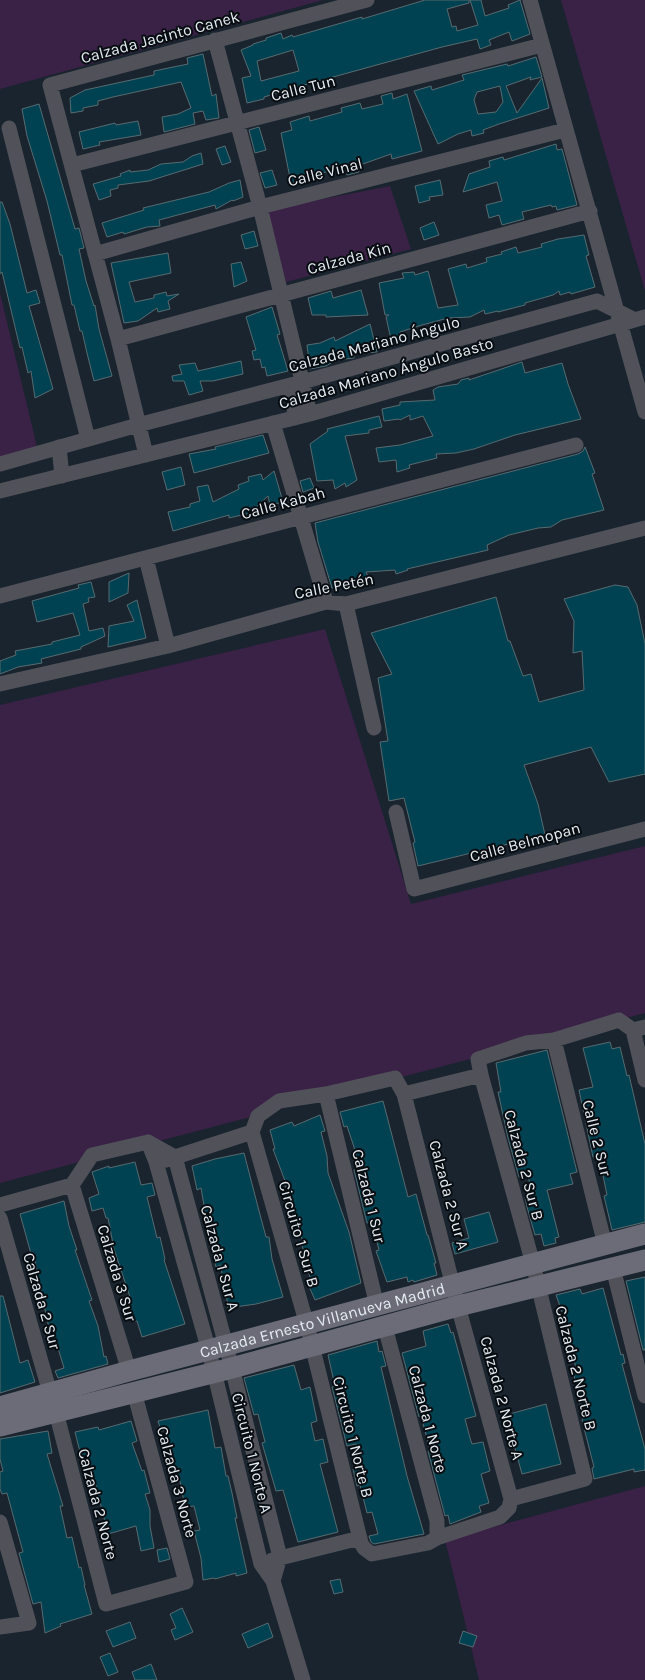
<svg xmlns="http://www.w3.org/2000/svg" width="645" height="1680" viewBox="0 0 645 1680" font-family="Karla,sans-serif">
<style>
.green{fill:#3a2146}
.building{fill:#004251;stroke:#576b71;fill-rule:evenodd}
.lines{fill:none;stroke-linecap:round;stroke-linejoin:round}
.street{stroke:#515259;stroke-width:15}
.secondary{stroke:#6b6c77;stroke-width:21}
.labels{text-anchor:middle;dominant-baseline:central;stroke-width:4;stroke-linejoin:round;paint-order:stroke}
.street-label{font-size:16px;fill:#e5ecf3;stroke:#080d11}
</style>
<rect width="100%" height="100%" fill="#19242f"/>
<path class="green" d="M0 0H323L0 89Z
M561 0H645V291Z
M390 186 411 249 286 282 266 210Z
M0 293 38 451 0 460Z
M325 629 411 904 645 846V1013L0 1183V705Z
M645 1486V1680H479L445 1540Z"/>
<path class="building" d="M425 0H469V3L447 9 452 27 456 26 457 31 478 25 470 0H481L485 16 509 8 508 5 520 0 530 34 512 41 509 32 489 40 491 45 480 49 477 39 442 47 304 85 264 97V99L247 103 242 78 251 76 241 50 253 45V44L266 40V38L281 33 283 39 292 35 293 37 362 17V19ZM293 50 299 71 261 81 257 61Z
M203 54 212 96 216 94 219 118 206 120 203 111 193 113 195 124 164 132 162 117 178 114 191 108 181 82 113 97 98 101V105L83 108V111L71 113 70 98 85 90 154 75V71L188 64 187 58Z
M536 57 542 77 530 80 531 77 506 86 517 113 542 78 549 108 499 124 483 130 484 133 472 136 471 130 458 134 438 144 414 91 431 86 432 90 464 80 462 75 507 64 508 66ZM500 86 503 102 496 112 478 114 474 100 477 92Z
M392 93 393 99 407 94 422 151 392 159 391 154 357 166 359 172 347 175 345 168 331 170 303 181V179L291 183 281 133 292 130 290 122 309 116 310 121 342 112 341 108 360 103 362 109 383 104 381 96Z
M39 104 75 229 79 228 84 248 79 249 86 281 94 306 95 305 99 329 112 376 94 381 87 353 82 331H80L74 305H72L62 255H60L47 201 27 136 22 109Z
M138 121 141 135 99 142 100 145 83 149 79 132 115 123 116 125Z
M259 127 266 150 255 153 249 130Z
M556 144 557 150 562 149 577 205 557 210 556 206 552 207 551 205 522 212 524 219 502 225 499 215 489 218 486 205 502 201 497 182 463 192 469 174 490 167 489 161 503 157 504 160Z
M225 146 231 162 222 165 216 149Z
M201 153 203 164 149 181 118 185V188L110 190 111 196 99 200 93 184 121 176 120 174 130 170V172L148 170 161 164 183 162 192 156Z
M272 170 277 185 265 188 260 173Z
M240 180 243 197 233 201 232 200 216 209 215 205 159 220 160 226 147 227 124 234 123 232 107 237 102 223 144 210 143 208 209 192 229 183Z
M440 180 443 195 429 197 430 200 419 203 415 186Z
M0 202H2L10 224 27 293 36 290 40 303 29 306 53 389 35 398 31 371 28 373 22 347 20 348 2 272 0 274Z
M434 222 439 235 424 240 420 228Z
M254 231 258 246 245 249 241 235Z
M584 235 589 255 586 256 595 287 571 294 570 292 560 295 559 291 553 295 525 303V305L498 312V311L485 314 484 310 470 317 448 318 422 325 400 332 402 342 392 344 386 317 389 315H385L379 283 404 278 402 273 414 272 415 275 428 271 438 308 458 305 448 269 466 264 467 268 487 262 486 258 502 254 501 252 516 247 518 253 542 247 541 244 558 239Z
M168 253 171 273 129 282 135 302 154 298V295L166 292 167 296 179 294 168 301 170 309 158 312 157 308 138 321 124 323 111 263Z
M241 262 247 281 234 287 231 264Z
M361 290 368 315 326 317V315H312L308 298 331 291 333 298Z
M272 307 280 334 277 335 288 371 267 376 265 367 262 368 260 359 254 360 252 351 256 350 246 317Z
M370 324 377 352 354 354V358L336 360 326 366 310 369 307 345 320 343 334 337 335 341Z
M241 361 243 374 213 381H200L203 391 189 395 184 381H173L172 376 182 374 179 365 195 363 198 371Z
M522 362 525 373 562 363 568 384 581 419 515 435 474 449 456 453 436 454 437 458 409 465 410 468 397 472 396 460 379 462 376 448 400 445 433 436 423 416 410 420V415L400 420 399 419 384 421 382 409 400 405V402L435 400 433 390 438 387 458 384 461 380 469 378V380Z
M379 416 382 427 369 430V433L345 436 357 480 346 487 345 483 335 489 333 480 317 481 310 444 328 431 327 429Z
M263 435 269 453 194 473 189 454 216 449 215 447Z
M585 447 595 473 592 474 604 510 562 520 551 527 538 528 509 535 487 545 488 550 407 569 408 570 396 574 395 570 366 572 369 579 332 588 318 542 315 523 578 454 583 451Z
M181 467 185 485 167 490 162 472Z
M274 471 283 502 270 505 268 496 250 513 229 518V515L173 531 168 512 190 507V504L200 501 197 487 208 485 213 502 239 489 238 485 249 481 248 477 261 474 263 480Z
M310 478 314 488 303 492 300 481Z
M129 573 128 593 109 602V582Z
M91 582 95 597 88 598 89 602 83 604 89 631 103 628 105 636 81 647V649L41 659 42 663 18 667 0 674V661L16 655 15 651 52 644V642L80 635 73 613 37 622 32 601 79 588 78 585Z
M615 585 628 587 637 605 645 644V774L609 782 591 747 524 765 538 804 545 835 418 866 413 843 415 842 404 798 389 801 380 742 388 741 378 678 392 674 371 633 496 597 508 641H510L523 676 531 674 539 702 584 690 582 651 573 653 574 621 564 599Z
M137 600 146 638 108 647 109 626 134 621 127 605Z
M610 1042 612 1049 620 1047 627 1076 629 1075 645 1144V1222L612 1230 604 1196 607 1195 599 1156 593 1157 579 1090 593 1087 583 1048Z
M547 1050 577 1172 570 1174 573 1184 547 1190 559 1237 555 1238 556 1243 544 1246 541 1234 535 1235 527 1207 525 1197 532 1195 528 1175 519 1177 508 1138 498 1092H501L496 1063Z
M383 1101 408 1197 416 1194 427 1235H428L436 1263H434L437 1275 414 1282 413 1280 408 1282 407 1277 387 1282 376 1251 379 1250 372 1222 367 1223 354 1170 360 1169 354 1147 347 1126 344 1127 340 1112Z
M320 1115 325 1131 321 1132 327 1156 328 1173 349 1232 361 1283 315 1300 308 1284 312 1283 305 1262H307L301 1242 303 1241 288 1206 292 1205 285 1186H287L273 1149H275L270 1130 292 1122 294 1126Z
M244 1153 258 1207 266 1237H269L272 1259 283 1297 256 1304 228 1308 226 1293H224L221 1265 216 1267 210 1246 214 1245 209 1216 206 1217 201 1188 197 1190 192 1166 215 1159Z
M135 1162 141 1185 152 1183 155 1195 147 1197 157 1238 160 1237 165 1259 164 1260 185 1324 142 1337 137 1321 133 1322 127 1301 131 1300 114 1249 108 1218H106L103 1208 92 1211 89 1198 99 1194 92 1172 109 1166V1168Z
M64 1201 69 1226 77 1250H75L92 1300 89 1301 98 1326 104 1357 106 1356 108 1364 58 1378 55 1371 64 1368 55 1338H51L35 1261H33L20 1214Z
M489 1212 498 1242 455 1254 452 1243 469 1238 464 1219Z
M645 1277V1350H643L626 1281Z
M603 1288 621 1355 623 1354 625 1363 622 1364 645 1449V1470L634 1472V1469L594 1479 592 1468 594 1467 582 1420 583 1419 573 1370 576 1369 570 1340 564 1317 556 1295 580 1289 582 1294Z
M0 1296H3L20 1363 28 1360 35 1382 0 1393Z
M448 1324 451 1333 453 1332 476 1416 465 1419 470 1438 472 1444 483 1442 490 1471 481 1474 489 1503 479 1506 481 1512 450 1524 448 1515 445 1516 428 1451 430 1450 421 1416 419 1417 402 1353 426 1346 423 1331Z
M377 1341 379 1352 382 1351 386 1366 381 1367 407 1476 424 1534 374 1544 371 1542 369 1536 378 1534 372 1512 367 1513 360 1485 357 1486 353 1469 361 1467 356 1444 347 1446 332 1387 335 1386 328 1355Z
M294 1365 301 1390 310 1387 317 1421 311 1423 315 1441 323 1439 328 1462 320 1464 338 1532 298 1542 283 1490 276 1491 262 1443 265 1442 258 1414 254 1415 244 1378Z
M546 1404 561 1464 522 1474 506 1415Z
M208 1410 215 1448 221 1447 226 1476H228L232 1493 237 1518H235L247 1573 236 1576V1573L215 1579 214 1578 203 1580 201 1558 194 1531 200 1530 194 1506 185 1507 180 1481 172 1483 168 1459 172 1458 166 1430 161 1431 158 1421Z
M131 1421 137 1441 132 1443 142 1471 144 1470 150 1493 145 1494 150 1510V1526L154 1548 141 1551 136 1526 108 1534 95 1482 88 1484 75 1432 98 1427 99 1430Z
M48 1431 52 1453 47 1454 63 1506H60L67 1538 72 1537 79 1568 81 1567 85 1585H84L92 1614 60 1624 61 1626 45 1633 41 1602 33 1604 19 1553 23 1552 7 1493 2 1494 0 1489V1472L3 1471 0 1459V1439Z
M167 1548 170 1559 159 1562 157 1550Z
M340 1579 343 1592 334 1594 330 1581Z
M182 1608 193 1632 175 1640 171 1630 176 1628 170 1614Z
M130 1622 136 1638 113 1647 106 1631Z
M268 1623 273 1637 248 1648 242 1634Z
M463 1631 477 1636 473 1647 459 1643Z
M110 1653 118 1672 108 1676 100 1657Z
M151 1664 157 1680H135L132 1672Z"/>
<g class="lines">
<path class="street" d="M530 0 645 412
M215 40 260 207 310 414
M9 128 88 439
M72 165 542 45
M95 254 260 207 565 130
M118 339 590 211
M292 385 295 418
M273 423 326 602
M59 447 62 476
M146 455 118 339 50 85 367 0
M0 464 138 425 302 382 597 301 635 320
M0 491 310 414 645 317
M146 558 168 646
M0 596 576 445
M346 604 374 728
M0 684 168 646 326 602 346 604 645 528
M396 812 414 889 645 829
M633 1030 645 1080
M554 1040 605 1245
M326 1094 377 1306
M404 1094 481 1075
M252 1132 307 1325 361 1543 364 1548 372 1554 428 1543 437 1538V1521L385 1327
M252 1132 258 1116 279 1101 326 1094 395 1078 404 1094 458 1306 511 1499
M148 1142 156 1162 209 1351 261 1564 273 1581 303 1680
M175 1157 232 1368 280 1557 273 1581
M166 1160 252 1132
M72 1185 129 1371
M0 1205 72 1185 92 1155 148 1142 175 1157
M0 1218 50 1393
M613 1268 645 1396
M56 1412 106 1604 186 1582 134 1392
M511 1499 585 1479 533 1264 481 1075 478 1059 526 1043 554 1040 619 1020 633 1030 645 1027
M0 1522 29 1623 0 1627
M437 1538 500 1517 509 1508 511 1499
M272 1560 360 1538"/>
<g class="secondary">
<path id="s1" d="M0 1407 129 1371 645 1234"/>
<path d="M0 1426 232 1368 458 1306 645 1260"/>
</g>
</g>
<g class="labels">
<g class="street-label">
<text transform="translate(160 37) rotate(-15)">Calzada Jacinto Canek</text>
<text transform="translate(303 88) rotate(-14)">Calle Tun</text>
<text transform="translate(325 172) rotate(-14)">Calle Vinal</text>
<text transform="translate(349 258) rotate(-15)">Calzada Kin</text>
<text transform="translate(374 344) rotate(-15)">Calzada Mariano Ángulo</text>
<text transform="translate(386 373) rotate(-16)">Calzada Mariano Ángulo Basto</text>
<text transform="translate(283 503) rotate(-15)">Calle Kabah</text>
<text transform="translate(334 586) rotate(-11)">Calle Petén</text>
<text transform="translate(525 842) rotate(-15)">Calle Belmopan</text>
<text transform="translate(597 1138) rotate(76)">Calle 2 Sur</text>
<text transform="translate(524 1165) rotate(75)">Calzada 2 Sur B</text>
<text transform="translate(449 1195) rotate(75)">Calzada 2 Sur A</text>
<text transform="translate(369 1196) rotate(76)">Calzada 1 Sur</text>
<text transform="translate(299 1234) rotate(74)">Circuito 1 Sur B</text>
<text transform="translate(220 1258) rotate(75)">Calzada 1 Sur A</text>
<text transform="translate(117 1273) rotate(73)">Calzada 3 Sur</text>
<text transform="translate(42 1301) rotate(74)">Calzada 2 Sur</text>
<text stroke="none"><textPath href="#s1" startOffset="334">Calzada Ernesto Villanueva Madrid</textPath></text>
<text transform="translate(576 1368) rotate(76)">Calzada 2 Norte B</text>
<text transform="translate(502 1398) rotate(75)">Calzada 2 Norte A</text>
<text transform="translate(428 1419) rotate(75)">Calzada 1 Norte</text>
<text transform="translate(353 1437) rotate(76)">Circuito 1 Norte B</text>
<text transform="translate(252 1453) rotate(76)">Circuito 1 Norte A</text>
<text transform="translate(177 1482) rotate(75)">Calzada 3 Norte</text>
<text transform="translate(98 1504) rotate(75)">Calzada 2 Norte</text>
</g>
</g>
</svg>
